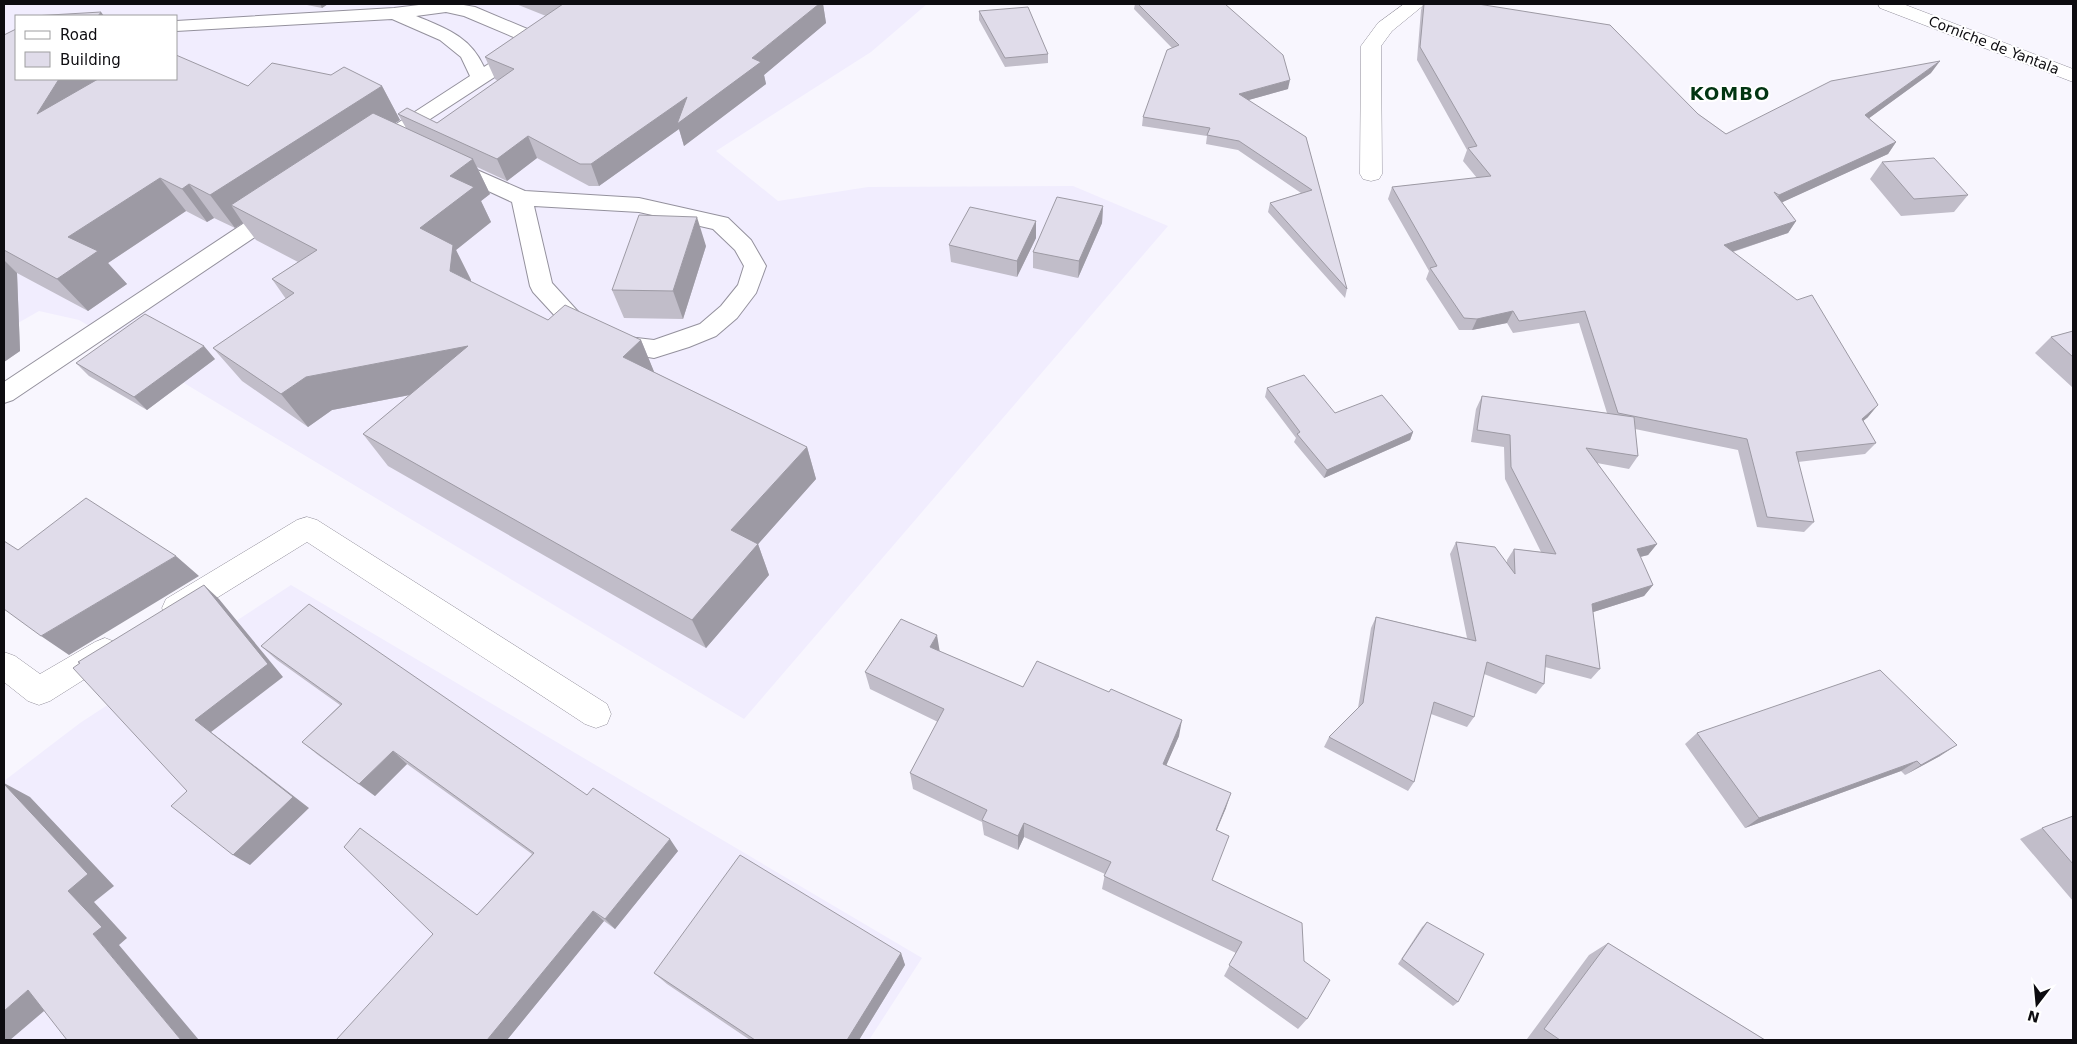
<svg xmlns="http://www.w3.org/2000/svg" width="2077" height="1044" viewBox="0 0 2077 1044" font-family="'DejaVu Sans',sans-serif">
<style>
.built{fill:#f1edfe;fill-rule:evenodd}
.lines{fill:none;stroke-linecap:round;stroke-linejoin:round}
.service-casing{stroke:#94919d;stroke-width:2}
.pedestrian-casing{stroke:#94919d;stroke-width:1}
.minor-casing{stroke:#94919d;stroke-width:1}
.service{fill:#fff;fill-rule:evenodd}
.pedestrian{fill:#fff;fill-rule:evenodd}
.minor{fill:#fff;fill-rule:evenodd}
.wall{fill:#c1bdc9}
.shaded-wall{fill:#9d9aa4}
.building{fill:#e0dcea;stroke:#9d9aa4}
.labels{text-anchor:middle;dominant-baseline:central;stroke-width:4;stroke-linejoin:round;paint-order:stroke}
.far-street-label{font-size:14px;fill:#0d0c10;stroke:#fff}
.far-district-label{font-size:18px;font-weight:bold;letter-spacing:1px;fill:#023512;stroke:#fff}
</style>
<rect width="100%" height="100%" fill="#f8f6fe"/>
<path class="built" d="M4 4H927L871 52 716 151 778 201 868 187 1073 186 1168 226 744 719 79 320 39 311 18 323 4 362ZM16 16H176V79H16Z
M291 585 922 958 869 1040H4V781L80 723Z"/>
<g class="lines">
<defs>
<path id="service" d="M427 4H458L475 7 544 36 546 40 544 44 537 46 530 44 464 16 446 12 416 16C445 28 470 36 484 67 497 59 511 44 527 48L529 52 527 56 401 138 394 140 387 138 384 134 387 130 470 76 461 57 440 40 392 19 176 31V21L394 8Z
M452 159 525 191 639 198 728 218 751 240 766 266 756 293 737 318 716 336 689 347 654 358 606 350 567 329 533 292 530 286 512 202 445 171 442 166 445 161ZM534 206 639 212 713 229 735 250 744 266 738 285 721 306 700 324 654 340 619 336 583 317 552 283Z
M278 204 286 206 289 211 286 216 13 400 4 403V382L270 206Z"/>
<path id="pedestrian" d="M307 517 317 520 607 704 611 714 607 724 596 728 585 724 307 542 186 617 176 620 166 617 162 608 166 599 297 520Z
M105 638 115 642 120 651 115 660 50 701 39 705 28 701 4 682V652L15 656 40 674 95 642Z"/>
<path id="minor" d="M1404 4H1425L1392 31 1381 46 1382 174 1379 179 1371 181 1363 179 1360 174 1361 46 1378 23Z
M1878 4H1903L2073 69V82L1880 8Z"/>
</defs>
<use href="#service" class="service-casing"/>
<use href="#pedestrian" class="pedestrian-casing"/>
<use href="#minor" class="minor-casing"/>
<use href="#service" class="service"/>
<use href="#pedestrian" class="pedestrian"/>
<use href="#minor" class="minor"/>
</g>
<path class="wall" d="M302 4H328L322 8Z
M516 4H823L826 23 764 75 766 84 684 146 679 129 599 186H589L537 158 507 181 477 167 490 194 481 201 491 222 456 250 471 280V282L548 320 641 340 654 372 807 447 816 479 758 544 769 575 706 648 388 466 363 434 410 395 332 410 308 427 242 381 213 348 286 299 272 279 298 262 256 240 243 223 235 228 214 218 207 222 186 211 108 263 127 284 88 311 17 273 20 351 4 362V35L16 79 248 86H382L400 120 395 123 406 128 398 114 437 123 498 81 495 79 485 57 546 16Z
M1135 4H1225L1288 89 1248 100 1306 137 1347 289 1345 298 1268 212 1270 203 1301 193 1238 150 1206 144 1207 136 1142 126 1143 117 1172 48 1134 9Z
M1423 4H1478L1698 114 1726 134 1931 73 1869 118 1896 142 1888 154 1782 202 1796 221 1788 233 1733 252 1868 417 1863 421 1876 443 1865 454 1798 462 1814 522 1804 532 1757 527 1738 450 1635 429 1638 456 1629 469 1597 463 1657 544 1648 555 1640 557 1653 585 1644 596 1593 612 1600 669 1591 679 1545 667 1544 684 1536 694 1484 674 1474 717 1467 727 1431 714 1414 782 1408 791 1324 747 1329 737 1358 708 1371 628 1376 617 1467 638 1450 554 1456 542 1507 563V560L1514 549 1541 552 1505 479 1504 447 1471 442 1476 409 1482 396 1607 413 1579 323 1513 333 1507 323 1472 330H1459L1426 279 1429 271 1388 199 1392 187 1477 178 1463 161 1467 150 1417 60 1421 10Z
M979 11 1048 54V63L1005 67 979 20Z
M1882 162 1968 195 1954 212 1901 216 1870 179Z
M1103 206 1102 223 1078 278 1033 268V252Z
M1036 221V238L1017 277 951 262 949 245Z
M706 246 683 319 624 318 612 290Z
M2073 331V387H2072L2035 353 2051 337Z
M215 359 147 410 89 376 76 363Z
M1267 388 1335 413 1413 432 1410 440 1324 478 1294 442 1296 438 1265 397Z
M261 646 587 795 678 851 615 929 604 921 507 1040H336L477 915 532 854 407 764 375 796 318 755 302 742 340 705 277 660Z
M939 651 1023 687 1179 736 1166 765 1226 808 1216 830 1212 880 1307 1019 1298 1029 1224 976 1236 953 1102 889 1105 874 1024 837 1018 850 984 835 982 822 913 789 910 773 938 722 870 689 865 672Z
M1697 733 1940 756 1905 775 1901 771 1745 828 1685 744Z
M2073 816V901L2020 839 2042 828Z
M1427 922 1458 1002 1453 1006 1398 964 1422 927Z
M1608 943 1765 1040H1528L1527 1039 1589 955Z
M901 953 905 965 859 1040H750L667 984 654 973Z"/>
<path class="shaded-wall" d="M320 4H328L322 8Z
M819 4H823L826 23 764 75 766 84 684 146 679 129 599 186 591 164 687 97 752 58Z
M101 12 104 16H98Z
M1940 61 1931 73 1857 127 1865 115Z
M59 79H105L37 114Z
M1290 80 1288 89 1238 103 1239 94Z
M382 86 400 120 253 216 231 205 243 223 235 228 210 195Z
M528 136 537 158 507 181 497 159Z
M1896 142 1888 154 1772 207 1779 195Z
M473 159 490 194 481 201 491 222 456 250 471 280 469 306 420 228 450 176Z
M160 178 186 211 108 263 127 284 88 311 57 279 68 237Z
M189 184 214 218 207 222 182 189Z
M1103 206 1102 223 1078 278 1079 261Z
M697 217 706 246 683 319 673 291Z
M1036 221V238L1017 277V261Z
M1796 221 1788 233 1716 257 1724 245Z
M4 260 17 273 20 351 4 362Z
M1513 311 1507 323 1472 330 1477 319Z
M641 340 655 374 623 357Z
M204 346 215 359 147 410 134 397Z
M468 346 487 380 332 410 308 427 281 394 306 377Z
M1878 405 1868 417 1852 430 1862 419Z
M1413 432 1410 440 1324 478 1327 470Z
M807 447 816 479 743 561 731 530Z
M758 544 769 575 706 648 692 620Z
M1657 544 1648 555 1628 560 1637 549Z
M176 556 199 576 69 655 41 636Z
M204 585 219 599 283 677 211 732 309 808 250 865 233 855 195 720Z
M1653 585 1644 596 1584 615 1592 604Z
M937 635 940 653 930 647Z
M1182 720 1179 736 1160 780 1163 764Z
M1957 745 1940 756 1905 775 1921 765Z
M393 751 407 764 375 796 359 784Z
M1917 761 1901 771 1745 828 1759 818Z
M4 783 30 797 114 886 94 902 127 938 119 945 199 1040H181L93 934 68 891Z
M1231 793 1226 808 1211 844 1216 830Z
M1024 823V837L1018 850V836Z
M670 839 678 851 615 929 605 919Z
M593 911 604 921 507 1040H487Z
M901 953 905 965 859 1040H847Z
M28 990 57 1000 10 1040H4V1011Z"/>
<path class="building" d="M563 4H819L752 58 761 62 677 124 687 97 591 164H580L528 136 497 159 398 114 407 108 437 123 514 69 485 57Z
M1138 4H1225L1283 55 1290 80 1239 94 1306 137 1347 289 1270 203 1312 190 1239 141 1207 135 1210 128 1143 117 1167 50 1179 45Z
M1424 4H1478L1610 25 1698 114 1726 134 1831 81 1940 61 1865 115 1896 142 1779 195 1774 192 1796 221 1724 245 1797 300 1812 295 1878 405 1862 419 1876 443 1796 452 1814 522 1767 517 1747 439 1618 413 1585 311 1519 321 1513 311 1477 319 1464 318 1430 268 1437 266 1392 187 1491 176 1468 148 1477 146 1420 47Z
M1028 7 1048 54 1005 58 979 11Z
M101 12 98 16H33Z
M16 29V79H59L37 114 98 79H176V55L248 86 272 63 331 75 344 67 382 86 210 195 189 184 182 189 160 178 68 237 98 251 57 279 4 250V35Z
M373 113 473 159 450 176 474 187 420 228 453 245 450 271 548 320 565 305 641 340 623 357 807 447 731 530 758 544 692 620 363 434 468 346 306 377 281 394 213 348 294 293 272 279 317 250 231 205Z
M1934 158 1968 195 1914 199 1882 162Z
M1057 197 1103 206 1079 261 1033 252Z
M970 207 1036 221 1017 261 949 245Z
M639 215 697 217 673 291 612 290Z
M145 314 204 346 134 397 76 363Z
M2073 331V357L2051 337Z
M1304 375 1335 413 1382 395 1413 432 1327 470 1297 434 1300 432 1267 388Z
M1482 396 1634 417 1638 456 1586 448 1657 544 1637 549 1653 585 1592 604 1600 669 1546 655 1544 684 1487 662 1474 717 1434 702 1414 782 1329 737 1363 703 1376 617 1476 641 1456 542 1495 547 1515 574 1514 549 1556 554 1511 467 1510 435 1477 430Z
M86 498 176 556 41 636 4 609V541L18 550Z
M204 585 268 664 195 720 293 797 233 855 171 806 187 791 73 668 80 663 78 662Z
M309 604 587 795 593 788 670 839 605 919 593 911 487 1040H336L433 934 344 847 360 828 477 915 534 853 393 751 359 784 302 742 342 704 261 646Z
M901 619 937 635 930 647 1023 687 1037 661 1109 692 1111 689 1182 720 1163 764 1231 793 1216 830 1229 836 1212 880 1302 923 1304 961 1330 980 1307 1019 1229 965 1242 942 1104 876 1111 862 1024 823 1018 836 982 820 987 810 910 773 944 709 865 672Z
M1880 670 1957 745 1921 765 1917 761 1759 818 1697 733Z
M4 784 88 874 68 891 102 927 93 934 181 1040H67L28 990 4 1011Z
M2073 816V864L2042 828Z
M740 855 901 953 847 1040H755L654 973Z
M1427 922 1484 954 1458 1002 1402 959Z
M1608 943 1765 1040H1560L1544 1029Z"/>
<g class="labels">
<g class="far-street-label">
<text transform="translate(1994 45) rotate(21)">Corniche de Yantala</text>
</g>
<g class="far-district-label">
<text x="1730" y="93">KOMBO</text>
</g>
</g>
<rect width="2077" height="1044" fill="none" stroke="#0d0c10" stroke-width="10"/>
<rect x="15" y="15" width="162" height="65" fill="#ffffff" stroke="#9e9e9f"/>
<rect x="25" y="31" width="25" height="8" fill="#ffffff" stroke="#9e9e9f"/>
<text x="60" y="40" font-size="15" fill="#0d0c10">Road</text>
<rect x="25" y="52" width="25" height="15" fill="#e0dcea" stroke="#9e9e9f"/>
<text x="60" y="65" font-size="15" fill="#0d0c10">Building</text>
<g transform="translate(2037 1004) rotate(196)" stroke="#ffffff" stroke-width="4" paint-order="stroke">
<path d="M0-4L9 19L0 12L-9 19Z" fill="#0d0c10"/>
<text y="-8" font-size="14" font-weight="bold" text-anchor="middle" fill="#0d0c10">N</text>
</g>
</svg>
